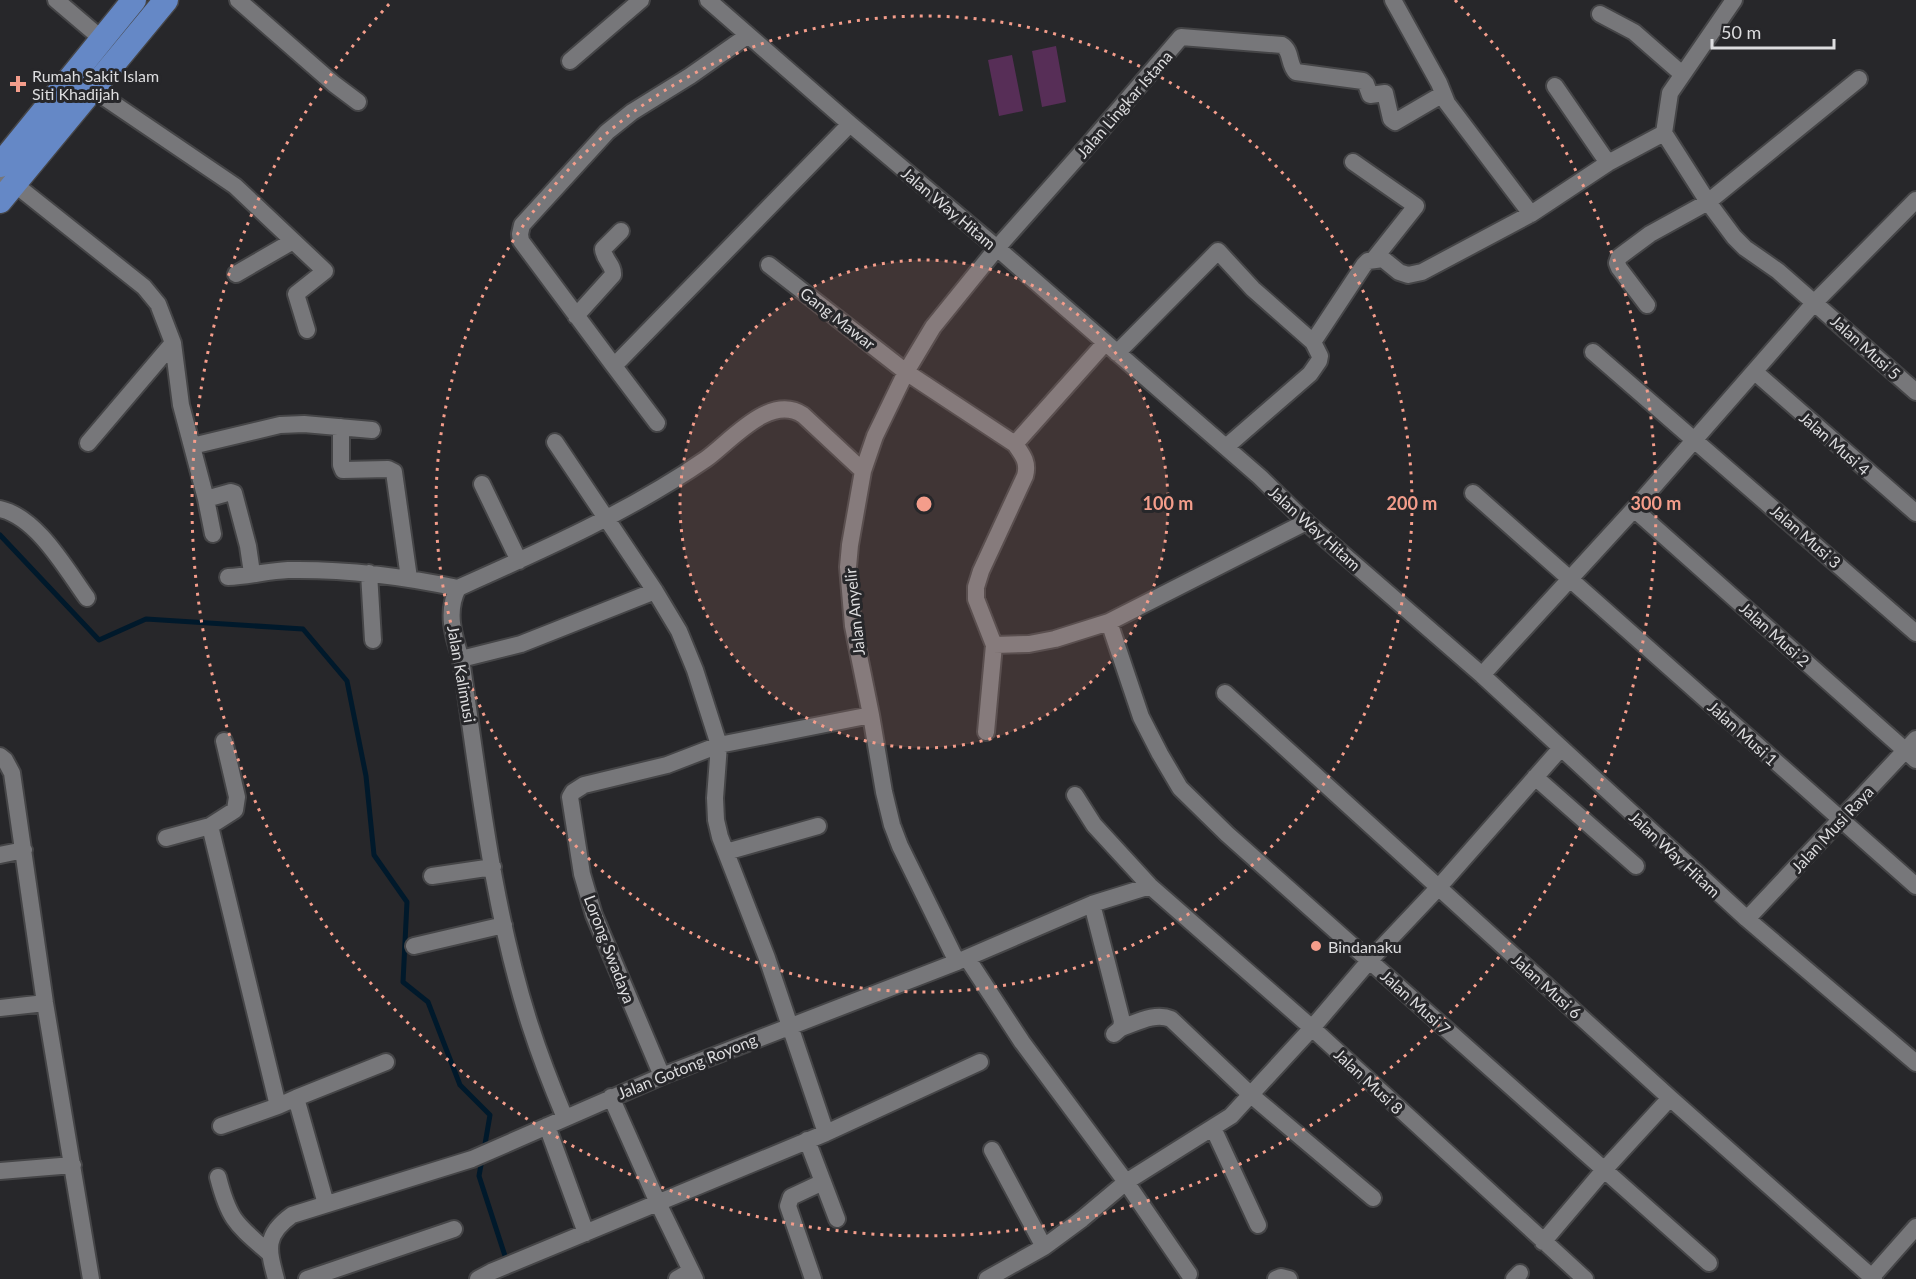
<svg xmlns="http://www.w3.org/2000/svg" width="1916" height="1279" viewBox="0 0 1916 1279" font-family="Lato,sans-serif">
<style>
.green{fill:#572e57}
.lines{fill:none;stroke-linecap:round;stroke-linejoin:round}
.stream{stroke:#00192b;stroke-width:5}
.minor-casing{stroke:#454547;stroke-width:20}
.highway-casing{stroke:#454547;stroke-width:27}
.minor{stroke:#77777a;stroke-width:16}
.highway{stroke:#6588c6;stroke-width:24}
.ring{fill:none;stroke:#f49d8b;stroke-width:3;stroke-dasharray:3 6}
.poi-dot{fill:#f49d8b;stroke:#27272a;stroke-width:2}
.labels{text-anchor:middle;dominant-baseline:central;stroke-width:6;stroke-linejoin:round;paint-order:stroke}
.poi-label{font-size:16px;fill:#dddddf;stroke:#27272a;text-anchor:start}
.street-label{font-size:16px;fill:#dddddf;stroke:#27272a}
.centre{fill:#f49d8b;stroke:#27272a;stroke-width:3}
.ring-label{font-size:18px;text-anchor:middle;font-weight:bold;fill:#f49d8b;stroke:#27272a;stroke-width:6;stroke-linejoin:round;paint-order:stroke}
</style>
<rect width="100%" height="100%" fill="#27272a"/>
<path class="green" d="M1056 46 1066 102 1042 107 1032 51Z
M1012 55 1023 111 999 116 988 60Z"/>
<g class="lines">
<path class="stream" d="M0 535 99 640 146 619 303 629 347 681 366 776 374 855 407 902 403 982 428 1002 460 1085 490 1115 484 1150
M482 1159 479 1176 507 1262"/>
<defs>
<path id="minor" d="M56 0 103 40
M238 0 334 84 358 102
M708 0 850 124 997 248 1260 477 1306 522 1482 675 1747 919 1916 1063
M1393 0 1439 83 1447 103 1531 214
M1600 14 1634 32 1682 74
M747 36 690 76 632 112 607 132 522 225 520 234 521 241 614 366 850 124
M570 61 641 0
M1555 86 1608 163
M92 89 235 186 325 271 296 294 307 330
M1664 133 1670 93 1734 0
M1353 162 1416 206 1374 259
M7 178 144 287 158 304 173 343 181 405 206 499 213 534
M769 265 906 372 1015 444C1022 454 1029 462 1025 476L981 571 976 587V599L994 645 1029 644 1055 639 1109 622 1306 522
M236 274 293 241
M1647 305 1619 268 1617 263 1619 257 1650 234 1708 202 1859 79
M576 316 613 275C614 265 604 260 603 249L621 231
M1593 352 1916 633
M1117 353 1218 251 1253 289 1313 342
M614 366 657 423
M1755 372 1916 513
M341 427V465L343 470 388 469 394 472 409 578
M555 442 655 591 679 631 695 670 719 745 715 798 716 820 720 837 767 958 826 1133
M88 443 173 343
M1015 444 1105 343
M192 446 280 425 304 424 372 430
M1226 447 1310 374 1319 361 1320 356 1313 342 1364 265 1368 261 1383 259 1399 272 1408 275 1422 272 1531 214 1608 163 1664 133 1708 202 1734 237 1745 248 1778 271 1916 392
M482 484 519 561
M1473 493 1916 886
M206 499 231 492 234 493 248 546 252 573
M0 509C37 517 66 569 87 598
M1634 509 1916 760
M369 573 373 640
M228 577C248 576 268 571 288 570 346 569 402 576 458 588
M1109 622 1141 717 1160 754 1180 788 1227 834 1709 1263
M461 659 521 644 655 591
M1482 675 1634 509 1815 302 1916 200
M1225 693 1670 1098 1874 1279
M986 732 994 645
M0 756 5 760 12 773 45 1003 91 1279
M1535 777 1636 866
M1075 795 1094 825 1150 886 1312 1028 1585 1279
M210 826 278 1106 296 1098 326 1204
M166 838 210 826 235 810 237 797 224 741
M726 852 818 826
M0 855 24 850
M432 876 493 867
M1092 904 1122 1021 1121 1028 1114 1034
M1747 919 1916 739
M414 946 504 925
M967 958 1022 1042 1126 1182 1189 1274
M957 962 900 846 892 825 884 792 871 715 853 626 848 567 850 545 863 471 875 436 906 372 933 327 997 248 1090 143 1181 37 1282 45C1292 51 1288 64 1296 72L1363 81 1366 84 1370 95 1385 93 1391 119 1395 122 1443 94
M0 1008 45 1003
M1121 1028C1136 1023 1155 1012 1171 1019L1251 1095 1373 1198
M662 1076 594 915 582 874 570 797 573 792 584 785 667 765 719 745 871 715
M611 1097 658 1203 695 1279
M296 1098 386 1062
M565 1118C552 1087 540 1056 530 1025 492 907 479 781 461 659 453 635 446 611 458 588 543 550 629 512 706 459 731 441 770 393 803 415L863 471
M221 1126 278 1106
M547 1126 586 1233
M1213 1128 1258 1225
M807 1140 837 1219
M992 1150 1044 1247
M0 1171 73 1165
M218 1177C229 1220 236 1224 269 1253
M1543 1242 1604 1170 1670 1098
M276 1279C268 1249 264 1235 292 1215L472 1159 662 1076 957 962 1092 904 1150 886
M307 1279 454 1229
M478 1279 491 1272 826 1133 980 1062
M677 1279 691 1271
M813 1279 788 1206 791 1197 823 1182
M987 1279 1044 1247 1082 1219 1126 1182 1231 1116 1312 1028 1370 960 1438 888 1561 748
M1276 1279 1281 1277 1289 1279
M1514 1279 1520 1273
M1870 1279 1916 1227"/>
<path id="highway" d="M0 165 134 0
M0 201 166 0"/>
</defs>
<use href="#minor" class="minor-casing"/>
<use href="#highway" class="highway-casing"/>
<use href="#minor" class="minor"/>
<use href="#highway" class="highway"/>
</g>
<circle cx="924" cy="504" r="244" fill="#f49d8b" fill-opacity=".12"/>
<g class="ring">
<circle cx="924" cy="504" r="244"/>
<circle cx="924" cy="504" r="488"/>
<path d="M1455 0A732 732 0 1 1 393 0"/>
</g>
<g class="poi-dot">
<path d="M15 75h6v6h6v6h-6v6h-6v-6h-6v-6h6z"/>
<circle cx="1316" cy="946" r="6"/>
</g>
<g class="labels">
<g class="poi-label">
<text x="32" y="75">Rumah Sakit Islam<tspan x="32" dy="18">Siti Khadijah</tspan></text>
<text x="1328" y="946">Bindanaku</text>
</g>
<g class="street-label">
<text transform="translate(1124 104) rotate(-49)">Jalan Lingkar Istana</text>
<text transform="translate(949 208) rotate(40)">Jalan Way Hitam</text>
<text transform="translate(838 318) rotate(38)">Gang Mawar</text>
<text transform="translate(1866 347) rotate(42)">Jalan Musi 5</text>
<text transform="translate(1835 443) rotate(41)">Jalan Musi 4</text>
<text transform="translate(1315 528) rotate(42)">Jalan Way Hitam</text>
<text transform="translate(1806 536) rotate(41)">Jalan Musi 3</text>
<text transform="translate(854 612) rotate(-96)">Jalan Anyelir</text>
<text transform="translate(1775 634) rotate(42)">Jalan Musi 2</text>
<text transform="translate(462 674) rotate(80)">Jalan Kalimusi</text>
<text transform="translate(1743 733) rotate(42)">Jalan Musi 1</text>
<text transform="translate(1832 829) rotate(-47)">Jalan Musi Raya</text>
<text transform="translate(1675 854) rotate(43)">Jalan Way Hitam</text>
<text transform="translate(610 949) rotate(69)">Lorong Swadaya</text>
<text transform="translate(1547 986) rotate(42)">Jalan Musi 6</text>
<text transform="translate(1416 1002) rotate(42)">Jalan Musi 7</text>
<text transform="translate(687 1066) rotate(-22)">Jalan Gotong Royong</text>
<text transform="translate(1369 1081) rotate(43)">Jalan Musi 8</text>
</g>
</g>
<circle cx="924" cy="504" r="9" class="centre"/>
<g class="ring-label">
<text x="1168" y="510">100 m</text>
<text x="1412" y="510">200 m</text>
<text x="1656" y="510">300 m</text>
</g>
<path d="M1712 39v9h122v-9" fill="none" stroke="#dddddf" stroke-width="3"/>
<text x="1721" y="39" font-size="18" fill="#dddddf" stroke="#27272a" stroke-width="4.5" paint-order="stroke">50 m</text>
</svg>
